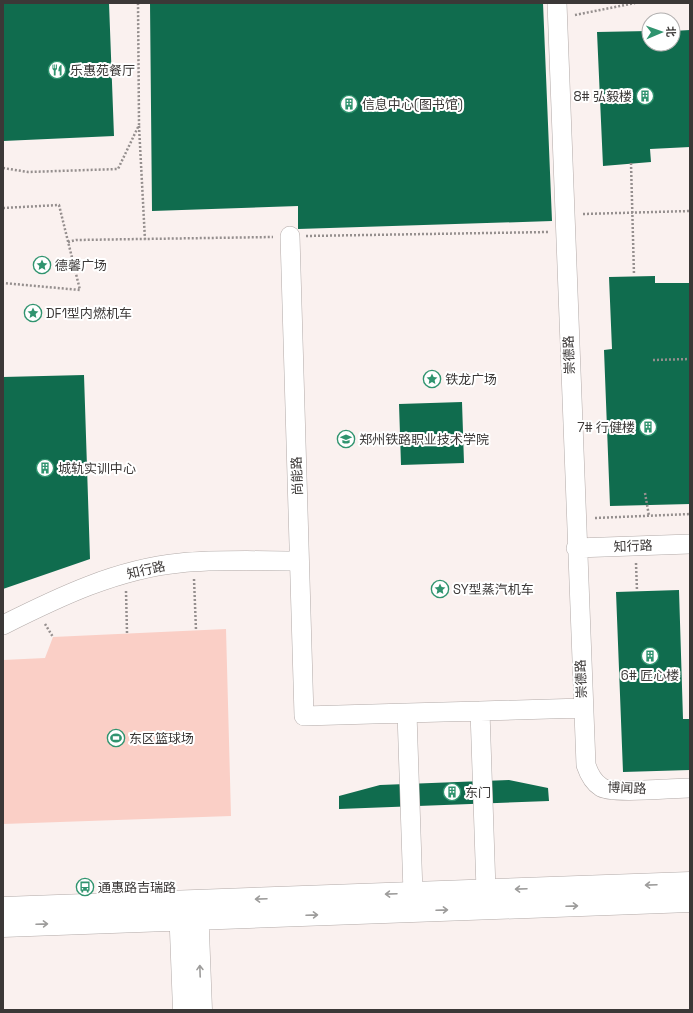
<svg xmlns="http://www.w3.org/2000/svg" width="693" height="1013" viewBox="0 0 693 1013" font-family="'Space Grotesk','Noto Sans SC',sans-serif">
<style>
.green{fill:#facfc6}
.building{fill:#106c4e}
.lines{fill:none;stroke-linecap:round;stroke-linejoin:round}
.minor-casing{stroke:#b2aaa8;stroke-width:20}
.tertiary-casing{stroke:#b2aaa8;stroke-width:23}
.path{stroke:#958f8e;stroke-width:2.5;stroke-dasharray:2 2;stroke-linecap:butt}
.minor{stroke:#fff;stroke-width:19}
.tertiary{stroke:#fff;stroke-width:22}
.oneway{stroke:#9d9c9b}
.labels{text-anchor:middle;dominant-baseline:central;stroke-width:4;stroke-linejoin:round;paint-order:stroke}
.poi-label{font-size:13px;fill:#3b3837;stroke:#fff;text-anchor:start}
.street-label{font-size:13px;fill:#3b3837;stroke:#fff}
</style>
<rect width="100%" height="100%" fill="#faf1ef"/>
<path class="green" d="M226 629 231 816 3 824V660L45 658 53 637Z"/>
<path class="building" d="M3 3H109L114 136 3 141Z
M150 3H543L552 221 298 229V206L152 211Z
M690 30V147L650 149 651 162 603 166 597 32 649 31V44H673V31Z
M655 276V283H690V504L610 506 604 350 612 349 609 277Z
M84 375 90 559 3 589V377Z
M462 402 464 463 401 465 399 404Z
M679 590 683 719H690V770L623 772 616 592Z
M509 780 548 788 549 801 339 809V796L380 785Z"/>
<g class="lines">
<defs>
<path id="minor" d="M557 3 586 765C589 774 593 782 601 787 610 794 675 788 690 788
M290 236 304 716 407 713 413 893
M576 548 690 544
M3 625C59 597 117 569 180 563 219 559 260 561 299 561
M407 713 480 711
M486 890 480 711 583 708"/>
<path id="tertiary" d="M180 905 184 1010
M197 905 201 1010
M3 908 690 883
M3 926 690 901"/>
</defs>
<use href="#minor" class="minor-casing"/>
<use href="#tertiary" class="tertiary-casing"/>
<path class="path" d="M575 15 635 3
M139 126 145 240
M631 163 634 275
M3 168 28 172 118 169 139 125 138 3
M3 208 59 205 80 290 3 283
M583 214 690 211
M306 236 549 232
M68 242 76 240 273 237
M653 360 690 359
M645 493 649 516
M595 518 690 514
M636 563 637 591
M194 579 196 630
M126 591 127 633
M45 624 53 637"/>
<use href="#minor" class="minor"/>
<use href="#tertiary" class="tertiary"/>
</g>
<defs><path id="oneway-shaft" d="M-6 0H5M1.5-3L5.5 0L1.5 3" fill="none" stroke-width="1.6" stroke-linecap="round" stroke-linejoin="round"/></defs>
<g class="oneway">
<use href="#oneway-shaft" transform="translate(651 885) rotate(178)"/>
<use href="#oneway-shaft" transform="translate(521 889) rotate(178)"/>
<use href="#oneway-shaft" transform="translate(391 894) rotate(178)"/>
<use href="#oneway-shaft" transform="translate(261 899) rotate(178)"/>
<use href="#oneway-shaft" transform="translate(572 906) rotate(-2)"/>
<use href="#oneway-shaft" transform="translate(442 910) rotate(-2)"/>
<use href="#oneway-shaft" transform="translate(312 915) rotate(-2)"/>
<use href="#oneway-shaft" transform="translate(42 924) rotate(-2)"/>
<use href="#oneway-shaft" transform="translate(200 971) rotate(-92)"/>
</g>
<defs>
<symbol id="restaurant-ring" viewBox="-11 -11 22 22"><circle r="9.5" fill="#fff" stroke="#30946f" stroke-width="1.5"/><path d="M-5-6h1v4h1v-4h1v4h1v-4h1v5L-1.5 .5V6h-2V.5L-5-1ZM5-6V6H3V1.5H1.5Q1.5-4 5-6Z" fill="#30946f"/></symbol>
<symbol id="building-ring" viewBox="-11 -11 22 22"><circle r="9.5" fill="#fff" stroke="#30946f" stroke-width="1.5"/><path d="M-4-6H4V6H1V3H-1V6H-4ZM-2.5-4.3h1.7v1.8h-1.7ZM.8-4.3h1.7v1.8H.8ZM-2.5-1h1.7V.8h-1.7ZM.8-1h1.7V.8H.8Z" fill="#30946f"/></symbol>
<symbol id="sight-ring" viewBox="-11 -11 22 22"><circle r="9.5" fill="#fff" stroke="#30946f" stroke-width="1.5"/><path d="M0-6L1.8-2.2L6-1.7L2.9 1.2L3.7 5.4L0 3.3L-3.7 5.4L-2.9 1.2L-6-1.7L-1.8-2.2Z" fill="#30946f"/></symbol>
<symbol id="university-ring" viewBox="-11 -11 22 22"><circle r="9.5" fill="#fff" stroke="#30946f" stroke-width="1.5"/><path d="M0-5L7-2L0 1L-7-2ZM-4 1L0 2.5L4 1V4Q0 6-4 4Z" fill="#30946f"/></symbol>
<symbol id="stadium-ring" viewBox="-11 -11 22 22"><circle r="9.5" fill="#fff" stroke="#30946f" stroke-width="1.5"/><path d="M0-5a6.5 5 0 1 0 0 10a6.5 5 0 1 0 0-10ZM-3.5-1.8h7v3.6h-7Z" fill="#30946f"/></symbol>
<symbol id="bus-ring" viewBox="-11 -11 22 22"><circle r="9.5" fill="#fff" stroke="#30946f" stroke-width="1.5"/><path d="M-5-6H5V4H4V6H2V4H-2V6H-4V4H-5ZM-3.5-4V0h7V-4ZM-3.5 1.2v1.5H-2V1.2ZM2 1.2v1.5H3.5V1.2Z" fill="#30946f"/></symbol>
</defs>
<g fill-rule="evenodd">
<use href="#restaurant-ring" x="47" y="60" width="20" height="20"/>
<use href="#building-ring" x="635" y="86" width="20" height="20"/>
<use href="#building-ring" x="339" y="94" width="20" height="20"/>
<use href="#sight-ring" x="32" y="255" width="20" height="20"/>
<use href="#sight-ring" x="23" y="303" width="20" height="20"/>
<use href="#sight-ring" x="422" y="369" width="20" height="20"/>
<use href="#building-ring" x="638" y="417" width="20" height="20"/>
<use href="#university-ring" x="336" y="429" width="20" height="20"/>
<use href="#building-ring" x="35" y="458" width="20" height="20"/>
<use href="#sight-ring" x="430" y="579" width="20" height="20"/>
<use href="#building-ring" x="640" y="646" width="20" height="20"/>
<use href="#stadium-ring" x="106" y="728" width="20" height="20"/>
<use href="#building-ring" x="442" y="782" width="20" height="20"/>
<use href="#bus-ring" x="75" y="877" width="20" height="20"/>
</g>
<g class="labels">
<g class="poi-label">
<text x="70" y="70">乐惠苑餐厅</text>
<text x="632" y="96" text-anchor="end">8# 弘毅楼</text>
<text x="362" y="104">信息中心(图书馆)</text>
<text x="55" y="265">德馨广场</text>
<text x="46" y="313">DF1型内燃机车</text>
<text x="445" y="379">铁龙广场</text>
<text x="635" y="427" text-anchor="end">7# 行健楼</text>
<text x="359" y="439">郑州铁路职业技术学院</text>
<text x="58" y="468">城轨实训中心</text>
<text x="453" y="589">SY型蒸汽机车</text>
<text x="650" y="675" text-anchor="middle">6# 匠心楼</text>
<text x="129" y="738">东区篮球场</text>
<text x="465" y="792">东门</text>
<text x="98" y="887">通惠路吉瑞路</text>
</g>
<g class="street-label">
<text transform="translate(569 355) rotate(-92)">崇德路</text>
<text transform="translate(297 476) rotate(-92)">尚能路</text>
<text transform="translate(633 546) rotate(-2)">知行路</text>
<text transform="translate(146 570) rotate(-13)">知行路</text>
<text transform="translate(581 679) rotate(-92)">崇德路</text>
<text transform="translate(627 788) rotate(2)">博闻路</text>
</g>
</g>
<rect width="693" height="1013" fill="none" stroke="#3b3837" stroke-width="8"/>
<g transform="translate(661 32) rotate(88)"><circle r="19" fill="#ffffff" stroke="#b1afaf"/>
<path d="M0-3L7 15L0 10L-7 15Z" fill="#30946f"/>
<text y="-6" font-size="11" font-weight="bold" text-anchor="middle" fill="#3b3837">北</text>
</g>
</svg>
